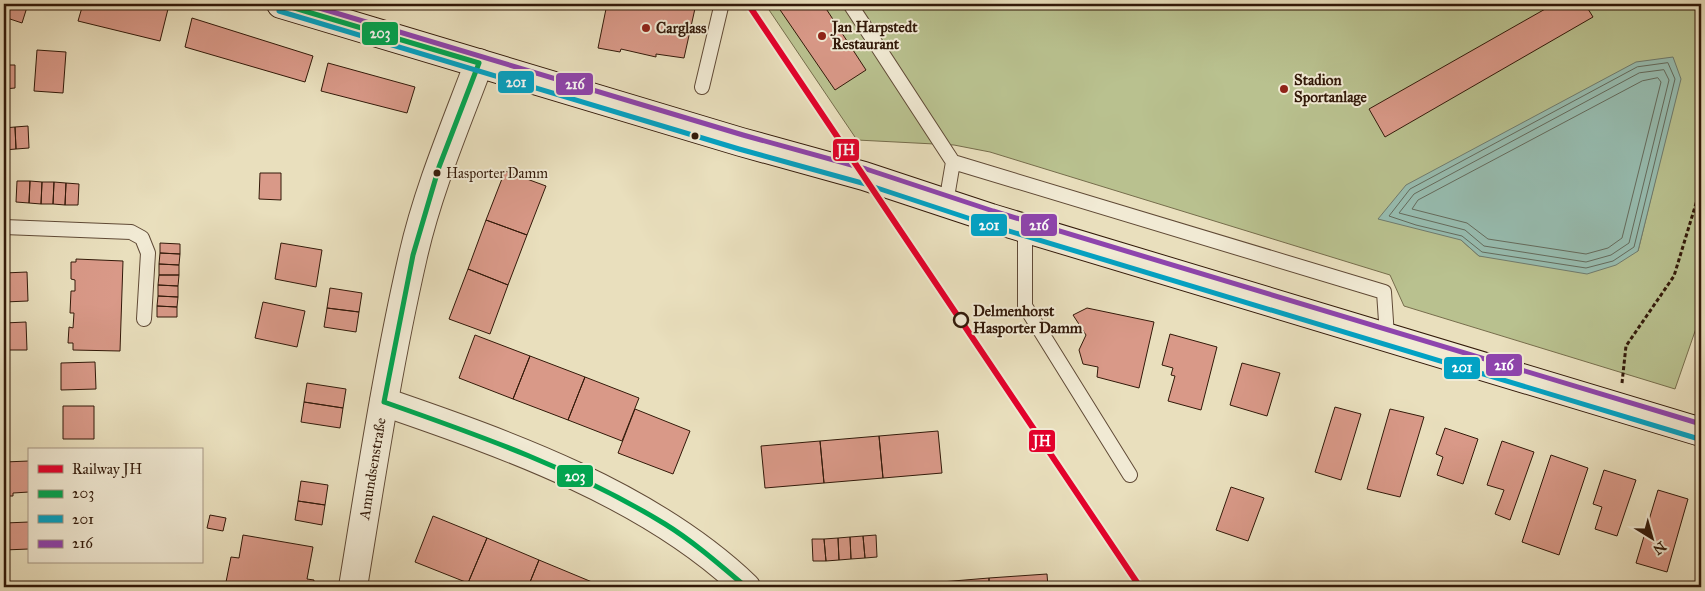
<svg xmlns="http://www.w3.org/2000/svg" width="1705" height="591" viewBox="0 0 1705 591" font-family="'IM FELL Great Primer',serif">
<style>
.green{fill:#b9c18f;stroke:#766d4c;fill-rule:evenodd}
.water{fill:#97bdb1;stroke:#6f7b6e}
.lines{fill:none;stroke-linecap:round;stroke-linejoin:round}
.shore{stroke:#646b5d;stroke-width:1}
.building{fill:#d99988;stroke:#321909}
.lane-casing{stroke:#604a36;stroke-width:16}
.street-casing{stroke:#604a36;stroke-width:30}
.secondary-casing{stroke:#321909;stroke-width:30}
.path{stroke:#321909;stroke-width:3;stroke-dasharray:4 2.5;stroke-linecap:butt}
.lane{stroke:#f1ead4;stroke-width:14}
.street{stroke:#f1ead4;stroke-width:28}
.secondary{stroke:#f1ead4;stroke-width:28}
.bus-1-casing{stroke:#f1ead4;stroke-width:9}
.bus-2-casing{stroke:#f1ead4;stroke-width:9}
.bus-3-casing{stroke:#f1ead4;stroke-width:9}
.bus-1{stroke:#00a651;stroke-width:5}
.bus-2{stroke:#02a2c4;stroke-width:5}
.bus-3{stroke:#8e44ad;stroke-width:5}
.rail-1-casing{stroke:#f1ead4;stroke-width:10}
.rail-1{stroke:#e4002b;stroke-width:6}
.poi-dot{fill:#8f2418;stroke:#f1ead4;stroke-width:2}
.bus-dot{fill:#321909;stroke:#f1ead4;stroke-width:2}
.stop-dot{fill:#f1ead4;stroke:#321909;stroke-width:2.5}
.labels{text-anchor:middle;dominant-baseline:central;stroke-width:4;stroke-linejoin:round;paint-order:stroke}
.bus-label{font-size:14px;fill:#321909;stroke:#f1ead4;text-anchor:start}
.poi-label{font-size:15px;font-weight:bold;fill:#321909;stroke:#f1ead4;text-anchor:start}
.stop-label{font-size:15px;font-weight:bold;fill:#321909;stroke:#f1ead4;text-anchor:start}
.street-label{font-size:15px;fill:#321909;stroke:#f1ead4}
.line-badge{stroke:#f1ead4;stroke-width:2}
.badge-label{font-size:14px;text-anchor:middle;font-weight:bold;fill:#fff}
</style>
<rect width="100%" height="100%" fill="#e9dfbd"/>
<filter id="stains"><feTurbulence type="fractalNoise" baseFrequency=".004" numOctaves="4"/><feColorMatrix values="0 0 0 0 .2 0 0 0 0 .09 0 0 0 0 .02 0 0 0 .5 -.17"/></filter>
<radialGradient id="worn" r=".72"><stop offset=".6" stop-color="#630" stop-opacity="0"/><stop offset="1" stop-color="#630" stop-opacity=".3"/></radialGradient>
<path class="green" d="M765 4H1701V314L1675 389 1404 306 1390 275 990 152 954 145 857 140ZM1656 177 1638 251 1479 256 1461 240Z"/>
<path class="water" d="M1673 57 1681 79 1638 251 1616 265 1587 274 1479 256 1461 240 1378 219 1406 185 1636 62Z"/>
<g class="lines">
<path class="shore" d="M1668 63 1675 79 1634 247 1613 261 1586 268 1482 252 1462 236 1416 225 1389 216 1410 189 1637 67Z
M1664 70 1669 80 1629 243 1611 255 1586 262 1484 246 1465 230 1399 213 1414 194 1639 73Z
M1658 78 1661 82 1622 238 1608 248 1586 254 1488 239 1467 223 1412 209 1418 200 1642 81Z"/>
</g>
<path class="building" d="M4 4H28L22 23 4 17Z
M83 4H147L168 9 160 41 78 21Z
M607 4H696L684 58 656 54V57L621 49 620 52 598 48Z
M776 4H823L866 70 835 90Z
M1554 4H1585L1593 17 1385 137 1369 109Z
M192 18 313 56 305 82 185 47Z
M37 50 66 52 63 93 34 91Z
M328 63 415 87 407 113 321 91Z
M4 65H15V88L4 89Z
M28 126 29 148 16 149 15 127Z
M15 127 16 149 4 150V128Z
M505 171 546 186 527 235 486 220Z
M260 173H281V200L259 199Z
M17 181H30L29 203 16 202Z
M30 181 42 182 41 204 29 203Z
M42 182H54L53 204H41Z
M54 182 66 183 65 205 53 204Z
M66 183 79 184 78 205H65Z
M486 220 527 235 508 285 468 269Z
M160 243 180 244V254L160 253Z
M281 243 322 250 316 287 275 279Z
M160 253 180 254 179 265 159 264Z
M76 259 123 261 120 351 73 350V343H68L69 327 73 328 74 313H70L71 291H75V280L71 279V262H76Z
M159 264 179 265V275H159Z
M468 269 508 285 490 334 449 319Z
M27 272 28 301 4 302V273Z
M159 275H179L178 286 158 285Z
M158 285 178 286V297L158 296Z
M330 288 362 293 359 312 327 308Z
M158 296 178 297 177 307 157 306Z
M263 302 305 311 297 347 255 338Z
M157 306 177 307V317H157Z
M327 308 359 312 356 332 324 327Z
M1087 308 1154 322 1139 388 1097 377 1098 367 1083 364 1079 350 1086 335 1073 315Z
M26 322 27 350H4V323Z
M1170 334 1217 347 1201 410 1168 401 1175 376 1171 375 1173 368 1162 365Z
M475 335 530 356 513 399 459 378Z
M530 356 585 377 568 420 513 399Z
M95 362 96 389 61 390V363Z
M1242 363 1280 373 1267 416 1230 405Z
M585 377 639 398 622 441 568 420Z
M307 383 346 389 343 408 304 402Z
M304 402 343 408 340 428 301 422Z
M63 406H94V439H63Z
M1335 407 1361 414 1341 480 1315 472Z
M635 409 690 431 673 474 618 453Z
M1390 409 1424 417 1400 497 1367 489Z
M1445 428 1478 439 1463 484 1437 475 1443 457 1436 454Z
M938 431 942 473 883 478 879 436Z
M879 436 883 478 824 483 820 441Z
M820 441 824 483 765 488 761 446Z
M1502 441 1534 452 1510 520 1495 514 1504 490 1487 485Z
M1551 455 1588 468 1559 555 1522 542Z
M29 461V492L13 493V496H4V462Z
M1604 470 1636 480 1617 536 1595 529 1602 507 1593 504Z
M301 481 328 485 325 505 298 501Z
M1231 487 1264 498 1248 541 1216 530Z
M1658 490 1688 499 1667 572 1636 563Z
M298 501 325 505 322 525 295 520Z
M4 510 5 523 29 522V549L4 550Z
M210 515 226 518 223 531 207 528Z
M433 516 487 538 468 583 415 562Z
M243 535 313 547 307 579 314 580 313 587H225L231 557 239 558Z
M876 535 877 557 865 558 863 536Z
M863 536 865 558 851 559 850 537Z
M850 537 851 559 839 560 838 538Z
M487 538 539 560 528 587H478L468 583Z
M838 538 839 560 826 561 824 539Z
M812 539H824L826 561H813Z
M539 560 592 582 590 587H528Z
M1047 574 1048 587H989V578Z
M989 578V587H930L929 583Z
M929 583 930 587H870Z
M43 585V587H4V586Z"/>
<g class="lines">
<defs>
<path id="lane" d="M850 4 953 162 946 203
M702 87 721 7
M953 162 1384 292 1387 336
M4 227 131 232 142 238 148 253 144 319
M1025 228V306L1130 475"/>
<g id="street">
<path d="M384 402C509 445 650 495 746 587"/>
<path id="s1" d="M353 587C371 477 388 365 413 256 428 190 455 127 479 63"/>
</g>
<path id="secondary" d="M281 4 741 142 864 176 991 218 1701 432"/>
</defs>
<use href="#lane" class="lane-casing"/>
<use href="#street" class="street-casing"/>
<use href="#secondary" class="secondary-casing"/>
<path class="path" d="M1622 383 1626 346 1674 276 1701 187"/>
<use href="#lane" class="lane"/>
<use href="#street" class="street"/>
<use href="#secondary" class="secondary"/>
<defs>
<path id="bus-1" d="M281 4 479 63
M384 402C481 436 577 470 665 524 694 542 720 565 746 587
M384 402 413 255 439 167 479 63"/>
<path id="bus-2" d="M279 11 739 149 862 183 989 225 1699 439"/>
<path id="bus-3" d="M306 4 743 135 866 169 993 211 1701 424"/>
</defs>
<use href="#bus-1" class="bus-1-casing"/>
<use href="#bus-2" class="bus-2-casing"/>
<use href="#bus-3" class="bus-3-casing"/>
<use href="#bus-1" class="bus-1"/>
<use href="#bus-2" class="bus-2"/>
<use href="#bus-3" class="bus-3"/>
<defs>
<path id="rail-1" d="M748 4 1140 587"/>
</defs>
<use href="#rail-1" class="rail-1-casing"/>
<use href="#rail-1" class="rail-1"/>
</g>
<g class="poi-dot">
<circle cx="646" cy="28" r="5"/>
<circle cx="822" cy="36" r="5"/>
<circle cx="1284" cy="89" r="5"/>
</g>
<g class="bus-dot">
<circle cx="695" cy="136" r="4.5"/>
<circle cx="437" cy="173" r="4.5"/>
</g>
<circle class="stop-dot" cx="961" cy="320" r="7"/>
<g class="labels">
<g class="bus-label">
<text x="446" y="173">Hasporter Damm</text>
</g>
<g class="poi-label">
<text x="832" y="27">Jan Harpstedt<tspan x="832" dy="17">Restaurant</tspan></text>
<text x="656" y="28">Carglass</text>
<text x="1294" y="80">Stadion<tspan x="1294" dy="17">Sportanlage</tspan></text>
</g>
<g class="stop-label">
<text x="973" y="311">Delmenhorst<tspan x="973" dy="17">Hasporter Damm</tspan></text>
</g>
<g class="street-label">
<text stroke="none"><textPath href="#s1" startOffset="120">Amundsenstraße</textPath></text>
</g>
</g>
<g class="line-badge">
<rect x="361" y="21" width="38" height="25" rx="5" fill="#00a651"/>
<rect x="497" y="70" width="38" height="24" rx="5" fill="#02a2c4"/>
<rect x="555" y="72" width="39" height="24" rx="5" fill="#8e44ad"/>
<rect x="832" y="138" width="28" height="24" rx="5" fill="#e4002b"/>
<rect x="1020" y="213" width="38" height="24" rx="5" fill="#8e44ad"/>
<rect x="970" y="213" width="38" height="24" rx="5" fill="#02a2c4"/>
<rect x="1485" y="353" width="38" height="24" rx="5" fill="#8e44ad"/>
<rect x="1443" y="356" width="38" height="24" rx="5" fill="#02a2c4"/>
<rect x="1028" y="429" width="28" height="24" rx="5" fill="#e4002b"/>
<rect x="556" y="464" width="38" height="24" rx="5" fill="#00a651"/>
</g>
<g class="badge-label">
<text x="380" y="38">203</text>
<text x="516" y="87">201</text>
<text x="575" y="89">216</text>
<text x="846" y="155">JH</text>
<text x="1039" y="230">216</text>
<text x="989" y="230">201</text>
<text x="1504" y="370">216</text>
<text x="1462" y="372">201</text>
<text x="1042" y="446">JH</text>
<text x="575" y="481">203</text>
</g>
<rect width="1705" height="591" fill="none" stroke="#e9dfbd" stroke-width="20"/>
<rect x="5" y="5" width="1695" height="581" fill="none" stroke="#321909" stroke-width="2.5"/>
<rect x="10" y="10" width="1685" height="571" fill="none" stroke="#321909"/>
<rect x="28" y="448" width="175" height="115" fill="#f1ead4" stroke="#a59683"/>
<rect x="38" y="465" width="25" height="8" fill="#e4002b" stroke="#a59683"/>
<text x="72" y="474" font-size="15" fill="#321909">Railway JH</text>
<rect x="38" y="490" width="25" height="8" fill="#00a651" stroke="#a59683"/>
<text x="72" y="498" font-size="15" fill="#321909">203</text>
<rect x="38" y="515" width="25" height="8" fill="#02a2c4" stroke="#a59683"/>
<text x="72" y="524" font-size="15" fill="#321909">201</text>
<rect x="38" y="540" width="25" height="8" fill="#8e44ad" stroke="#a59683"/>
<text x="72" y="548" font-size="15" fill="#321909">216</text>
<g transform="translate(1652 538) rotate(143)" stroke="#f1ead4" stroke-width="4" paint-order="stroke">
<path d="M0-4L9 19L0 12L-9 19Z" fill="#321909"/>
<text y="-8" font-size="14" font-weight="bold" text-anchor="middle" fill="#321909">N</text>
</g>
<rect width="100%" height="100%" filter="url(#stains)"/>
<rect width="100%" height="100%" fill="url(#worn)"/>
</svg>
